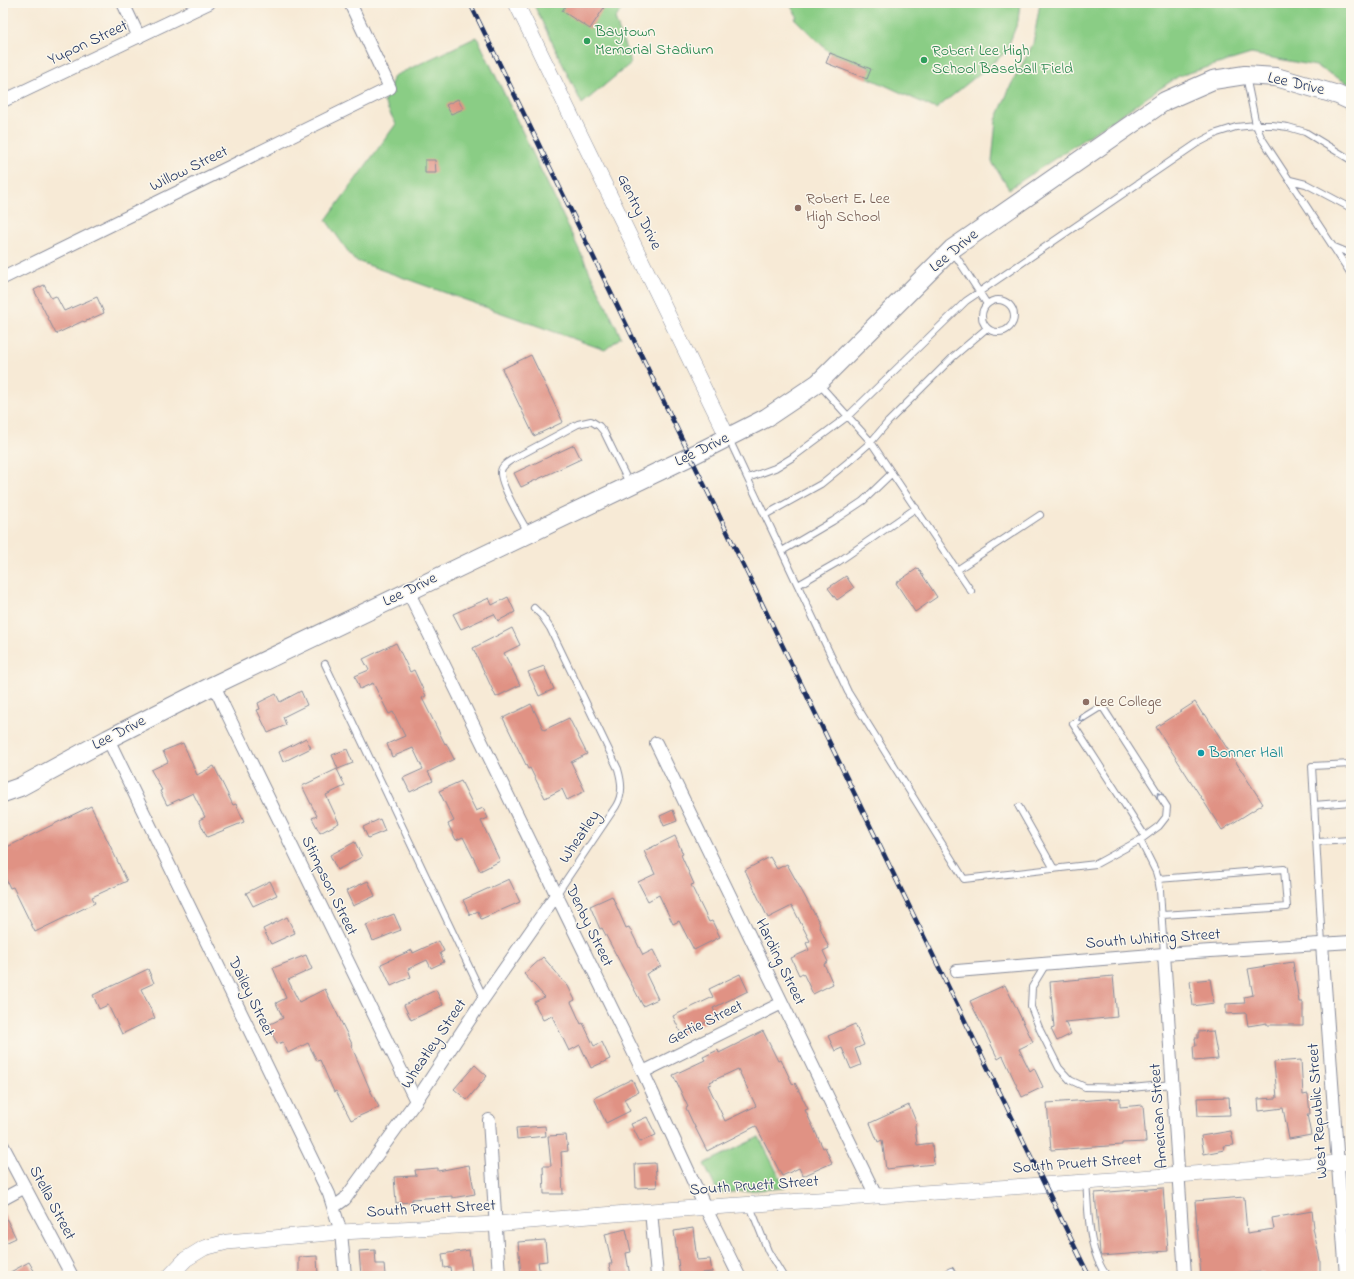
<svg xmlns="http://www.w3.org/2000/svg" width="1354" height="1279" viewBox="0 0 1354 1279" font-family="'Indie Flower',sans-serif">
<style>
.green{fill:#8acd85;stroke:#527e72}
.building{fill:#e09284;fill-rule:evenodd}
.lines{fill:none;stroke-linecap:round;stroke-linejoin:round}
.service-casing{stroke:#898c9a;stroke-width:8}
.minor-casing{stroke:#898c9a;stroke-width:14}
.tertiary-casing{stroke:#898c9a;stroke-width:16}
.secondary-casing{stroke:#898c9a;stroke-width:20}
.service{stroke:#fff;stroke-width:6}
.minor{stroke:#fff;stroke-width:12}
.tertiary{stroke:#fff;stroke-width:15}
.secondary{stroke:#fff;stroke-width:18}
.rail-casing{stroke:#1b2f5e;stroke-width:4.5}
.rail{stroke:#fbf7ec;stroke-width:3;stroke-dasharray:9;stroke-linecap:butt}
.oneway{stroke:#8d97ae}
.leisure-dot{fill:#2e9e5b;stroke:#fbf7ec;stroke-width:1.5}
.education-dot{fill:#8d6e63;stroke:#fbf7ec;stroke-width:1.5}
.culture-dot{fill:#0f9aa8;stroke:#fbf7ec;stroke-width:1.5}
.labels{text-anchor:middle;dominant-baseline:central;stroke-width:3;stroke-linejoin:round;paint-order:stroke}
.leisure-label{font-size:16px;fill:#27864d;stroke:#fbf7ec;text-anchor:start}
.street-label{font-size:16px;fill:#1b2f5e;stroke:#fbf7ec}
.education-label{font-size:16px;fill:#785e54;stroke:#fbf7ec;text-anchor:start}
.culture-label{font-size:16px;fill:#0d838f;stroke:#fbf7ec;text-anchor:start}
</style>
<rect width="100%" height="100%" fill="#fbf7ec"/>
<filter id="ink" filterUnits="userSpaceOnUse"><feTurbulence type="fractalNoise" baseFrequency=".025" numOctaves="2"/><feDisplacementMap in="SourceGraphic" scale="8" xChannelSelector="R" yChannelSelector="G"/><feConvolveMatrix kernelMatrix="1 2 1 2 8 2 1 2 1" color-interpolation-filters="sRGB"/></filter>
<filter id="wash" filterUnits="userSpaceOnUse"><feTurbulence type="fractalNoise" baseFrequency=".012" numOctaves="4" result="noise"/><feDisplacementMap in="SourceGraphic" scale="16" xChannelSelector="R" yChannelSelector="G"/><feGaussianBlur stdDeviation="0.9" result="paint"/><feColorMatrix in="noise" values="0 0 0 0 0 0 0 0 0 0 0 0 0 0 0 0 0 1.4 0 .05"/><feComposite in="paint" operator="in"/></filter>
<g filter="url(#wash)">
<rect width="100%" height="100%" fill="#f7ead6"/>
<path class="green" d="M533 3H626L615 19 631 63 582 104Z
M789 3H1020L1018 21 1006 52 936 109 867 77 871 68 830 53 795 19 797 16Z
M1040 3H1351V85L1316 66 1251 54 1179 76 1009 189 992 162 996 120 1011 85 1033 44Z
M477 37 621 337 605 350 354 260 326 220 396 124 384 102 394 76Z
M759 1137 785 1188 718 1193 704 1164Z"/>
<g id="blocks">
<path class="building" d="M567 3H607L590 29 562 11Z
M830 53 871 69 867 79 826 63Z
M458 99 463 109 451 114 446 105Z
M425 160H435L436 173H425Z
M44 285 51 298 56 296 64 311 97 297 104 313 84 322 83 321 56 334 34 290Z
M531 355 563 422 534 436 502 369Z
M574 445 581 459 521 487 514 473Z
M918 568 937 597 915 612 896 583Z
M846 576 854 588 837 600 828 588Z
M508 597 515 612 498 621 494 614 461 629 453 614 489 598 492 605Z
M512 628 520 645 504 653 520 685 496 697 473 648Z
M396 643 410 672 414 670 426 696 422 698 445 744 446 743 454 759 428 772 433 781 410 792 403 778 423 769 413 748 392 757 387 744 405 736 393 712 389 714 373 683 360 689 355 676 369 670 363 659Z
M544 666 554 689 539 696 528 672Z
M301 691 307 705 283 717 286 725 268 733 257 710 260 709 258 703 276 694 280 702Z
M1195 702 1203 715 1205 714 1263 804 1222 830 1156 727Z
M531 704 544 730 569 718 587 754 571 762 585 791 567 800 562 789 545 798 530 768 528 769 503 718Z
M306 738 311 748 283 762 279 752Z
M183 743 197 775 214 766 233 805 236 804 244 822 207 837 199 820 205 817 193 793 167 805 160 791 162 790 151 770 168 762 163 751Z
M347 749 353 763 338 769 332 755Z
M337 769 345 786 326 795 339 823 320 833 312 818 317 816 302 786Z
M461 781 476 811 483 808 488 818 481 821 500 861 480 871 463 837 456 840 448 824 454 821 439 791Z
M91 806 127 881 92 897 95 903 35 932 13 887 10 888 3 873V849Z
M673 810 677 821 664 826 660 816Z
M380 819 385 831 368 838 363 827Z
M675 836 683 854 681 855 694 884 691 885 709 922 712 921 720 937 694 950 679 921 673 924 659 895 648 901 638 882 655 874 644 851Z
M355 842 362 857 337 870 330 855Z
M770 857 777 869 787 864 820 924 819 925 829 948 823 951 828 962 824 964 833 984 813 994 803 973 799 975 791 958 809 950 806 943 810 941 792 906 768 918 745 870Z
M509 879 520 902 481 919 478 911 470 915 463 900Z
M270 881 277 895 253 906 246 893Z
M368 881 375 896 353 906 346 891Z
M612 896 626 928 629 927 643 955 653 950 661 966 646 974 658 999 643 1006 602 928 600 929 590 906Z
M394 914 401 930 373 941 366 925Z
M287 917 295 933 271 944 263 929Z
M439 941 444 951 440 953 444 962 431 968 427 960 408 969 411 977 391 986 381 964 412 950 413 953Z
M306 955 312 969 288 980 299 1002 325 989 352 1044 351 1045 371 1092 379 1107 351 1120 336 1091 334 1092 320 1060 317 1061 308 1043 288 1053 283 1042 277 1044 268 1025 283 1018 276 1003 286 998 273 968Z
M543 957 568 986 575 1000 571 1002 581 1024 583 1023 594 1046 602 1042 610 1059 591 1068 580 1045 569 1051 552 1016 543 1020 534 1002 545 997 524 974Z
M1293 962 1299 1002H1303V1025H1267V1023L1248 1026 1246 1013 1226 1014V1004L1245 1003 1244 997 1253 995 1248 969Z
M148 969 154 983 141 989 155 1018 122 1034 108 1005 99 1009 93 995Z
M740 974 748 991 713 1008 717 1017 681 1034 673 1016 713 997 709 989Z
M1113 976 1117 1017 1065 1022 1071 1034 1057 1041 1051 1029 1054 1028 1050 982Z
M1210 979 1214 1003 1193 1006 1190 981Z
M1005 985 1033 1042 1019 1049 1030 1071 1034 1068 1043 1087 1022 1097 1003 1056 998 1059 970 1001Z
M436 990 443 1005 411 1020 404 1005Z
M855 1024 864 1045 855 1049 861 1065 851 1069 842 1048 835 1051 828 1036Z
M763 1031 778 1061 781 1060 793 1085 795 1083 808 1109 805 1110 823 1148 825 1147 832 1163 803 1176 799 1168 782 1176 756 1126 707 1151 692 1121 686 1108 688 1107 673 1075 705 1060 703 1057 718 1050 719 1053ZM738 1069 756 1106 725 1121 708 1085 711 1084 710 1082Z
M1213 1031 1218 1059 1194 1061 1193 1046H1196L1195 1038H1198V1032Z
M1301 1060 1303 1095 1308 1094 1310 1114H1307L1311 1135 1289 1139 1283 1108 1259 1111 1258 1099 1277 1098 1274 1062Z
M475 1065 487 1076 467 1100 454 1089Z
M632 1079 638 1092 624 1099 630 1111 606 1123 594 1098Z
M1229 1097 1230 1115 1198 1116 1197 1098Z
M1120 1098V1107L1143 1105 1146 1142 1122 1143V1145L1051 1150 1047 1103Z
M909 1105 917 1124 915 1125 917 1145 932 1143 934 1164 886 1169 882 1140 878 1142 870 1123Z
M647 1117 656 1135 640 1142 631 1124Z
M545 1126 546 1136 517 1139 516 1128Z
M1231 1131 1234 1145 1223 1146 1224 1150 1204 1154 1201 1136Z
M566 1135 568 1151 561 1152 563 1194H544L543 1166H551L548 1136Z
M655 1163 657 1187 636 1188 635 1164Z
M469 1165 475 1194 452 1198V1196L412 1199V1202L396 1203 394 1177 416 1176 415 1170 438 1168V1171Z
M1163 1188 1168 1251 1101 1256 1100 1253 1095 1193Z
M1244 1197 1247 1233 1274 1229 1272 1218 1312 1211 1314 1227 1313 1228 1320 1260V1276H1264V1272L1201 1276 1195 1201Z
M3 1212 16 1238 3 1244Z
M693 1228 697 1260 710 1259 712 1272 702 1273V1276H680L674 1231Z
M626 1229 631 1252 626 1253 630 1276H612L609 1264H612L605 1234Z
M545 1240 547 1261 538 1262 540 1276H521L518 1242Z
M375 1250 376 1264H384L385 1275 361 1276 359 1251Z
M469 1250 472 1271 451 1274 450 1267 444 1268 442 1254Z
M317 1256 318 1276H299V1257Z
M29 1262 37 1276H3Z"/>
</g>
</g>
<g filter="url(#ink)">
<use href="#blocks" fill-opacity="0" stroke="#898c9a" stroke-width="1"/>
<g class="lines">
<defs>
<path id="service" d="M1246 76 1256 125 1261 137 1351 274
M1290 180 1306 184 1351 208
M1332 246 1351 254
M952 250 987 304
M982 316a16 16 0 1 1 32 0a16 16 0 1 1-32 0Z
M819 384 871 442 971 591
M729 439 848 692 964 879 1096 864 1140 840 1159 826 1166 817 1167 807 1102 706 1073 724 1145 836
M748 478 775 468 793 457 848 416 966 301 1196 144 1217 133 1236 127 1256 125H1272L1288 127 1305 132 1351 160
M765 515 821 484 848 462 871 442 888 422 953 357 987 328
M528 532C521 520 500 485 501 472 501 466 508 462 513 459L578 424 591 421 599 426 604 432 629 483
M782 551 833 521 863 501 892 473
M957 570 1040 515
M798 585 838 562 916 508
M534 608 542 616 550 628 618 769C622 783 623 794 616 806L556 895
M325 664 484 998
M1314 805 1351 802
M1019 807 1054 869
M1140 840 1156 872 1158 879 1160 890 1164 954
M1317 842 1351 840
M1158 879 1284 869 1287 907 1162 915
M1322 944 1312 766 1351 764
M1046 964 1032 987 1031 1007 1040 1030 1059 1068 1070 1080 1085 1087 1131 1088 1173 1084
M1086 1182C1089 1213 1087 1250 1107 1276
M750 1206 768 1251 783 1276
M941 1276 951 1271 953 1276"/>
<path id="minor" d="M123 3 139 37
M3 101 209 3
M3 278 390 88 350 3
M408 591 643 1072 705 1207 739 1276
M214 685 224 707 416 1101
M108 739 329 1194 341 1232 345 1276
M656 743 876 1196
M1322 944 1346 1276
M1164 954 1185 1276
M957 971 1164 954 1351 942
M643 1072 782 1003
M489 1120 499 1276
M3 1146 72 1276
M3 1199 25 1187
M334 1207 345 1199 416 1101 484 998 556 895
M651 1211 657 1276"/>
<path id="tertiary" d="M516 3 728 438
M170 1276 186 1259 204 1248 227 1242 341 1232 495 1224 651 1211 1086 1182 1351 1162"/>
<path id="secondary" d="M3 793 20 787 108 739 214 685 691 456 766 418 818 383 952 249 1165 101 1213 80 1245 75 1276 77 1338 95 1351 101"/>
</defs>
<use href="#service" class="service-casing"/>
<use href="#minor" class="minor-casing"/>
<use href="#tertiary" class="tertiary-casing"/>
<use href="#secondary" class="secondary-casing"/>
<use href="#service" class="service"/>
<use href="#minor" class="minor"/>
<use href="#tertiary" class="tertiary"/>
<use href="#secondary" class="secondary"/>
<defs>
<path id="rail" d="M470 3 1089 1276"/>
</defs>
<use href="#rail" class="rail-casing"/>
<use href="#rail" class="rail"/>
</g>
<defs><path id="oneway-chevron" d="M-2-3.5L2.5 0L-2 3.5" fill="none" stroke-width="1.6" stroke-linecap="round" stroke-linejoin="round"/></defs>
<g class="oneway">
<use href="#oneway-chevron" transform="translate(1081 719) rotate(148)"/>
<use href="#oneway-chevron" transform="translate(1159 795) rotate(-122)"/>
</g>
</g>
<g class="leisure-dot">
<circle cx="587" cy="41" r="4"/>
<circle cx="924" cy="60" r="4"/>
</g>
<g class="education-dot">
<circle cx="798" cy="208" r="4"/>
<circle cx="1086" cy="702" r="4"/>
</g>
<circle class="culture-dot" cx="1201" cy="753" r="4"/>
<g class="labels">
<g class="leisure-label">
<text x="595" y="32">Baytown<tspan x="595" dy="18">Memorial Stadium</tspan></text>
<text x="932" y="51">Robert Lee High<tspan x="932" dy="18">School Baseball Field</tspan></text>
</g>
<g class="street-label">
<text transform="translate(88 43) rotate(-25)">Yupon Street</text>
<text transform="translate(1296 84) rotate(13)">Lee Drive</text>
<text transform="translate(189 169) rotate(-26)">Willow Street</text>
<text transform="translate(639 212) rotate(64)">Gentry Drive</text>
<text transform="translate(954 251) rotate(-40)">Lee Drive</text>
<text transform="translate(702 450) rotate(-26)">Lee Drive</text>
<text transform="translate(410 590) rotate(-26)">Lee Drive</text>
<text transform="translate(119 733) rotate(-27)">Lee Drive</text>
<text transform="translate(580 837) rotate(-56)">Wheatley</text>
<text transform="translate(329 886) rotate(64)">Stimpson Street</text>
<text transform="translate(589 926) rotate(64)">Denby Street</text>
<text transform="translate(1153 939) rotate(-4)">South Whiting Street</text>
<text transform="translate(780 962) rotate(64)">Harding Street</text>
<text transform="translate(251 997) rotate(64)">Dailey Street</text>
<text transform="translate(705 1023) rotate(-26)">Gertie Street</text>
<text transform="translate(434 1044) rotate(-56)">Wheatley Street</text>
<text transform="translate(1318 1111) rotate(-94)">West Republic Street</text>
<text transform="translate(1159 1116) rotate(-94)">American Street</text>
<text transform="translate(1077 1164) rotate(-4)">South Pruett Street</text>
<text transform="translate(754 1186) rotate(-4)">South Pruett Street</text>
<text transform="translate(52 1203) rotate(62)">Stella Street</text>
<text transform="translate(431 1209) rotate(-3)">South Pruett Street</text>
</g>
<g class="education-label">
<text x="806" y="199">Robert E. Lee<tspan x="806" dy="18">High School</tspan></text>
<text x="1094" y="702">Lee College</text>
</g>
<g class="culture-label">
<text x="1209" y="753">Bonner Hall</text>
</g>
</g>
<rect width="1354" height="1279" fill="none" stroke="#fbf7ec" stroke-width="16"/>
</svg>
